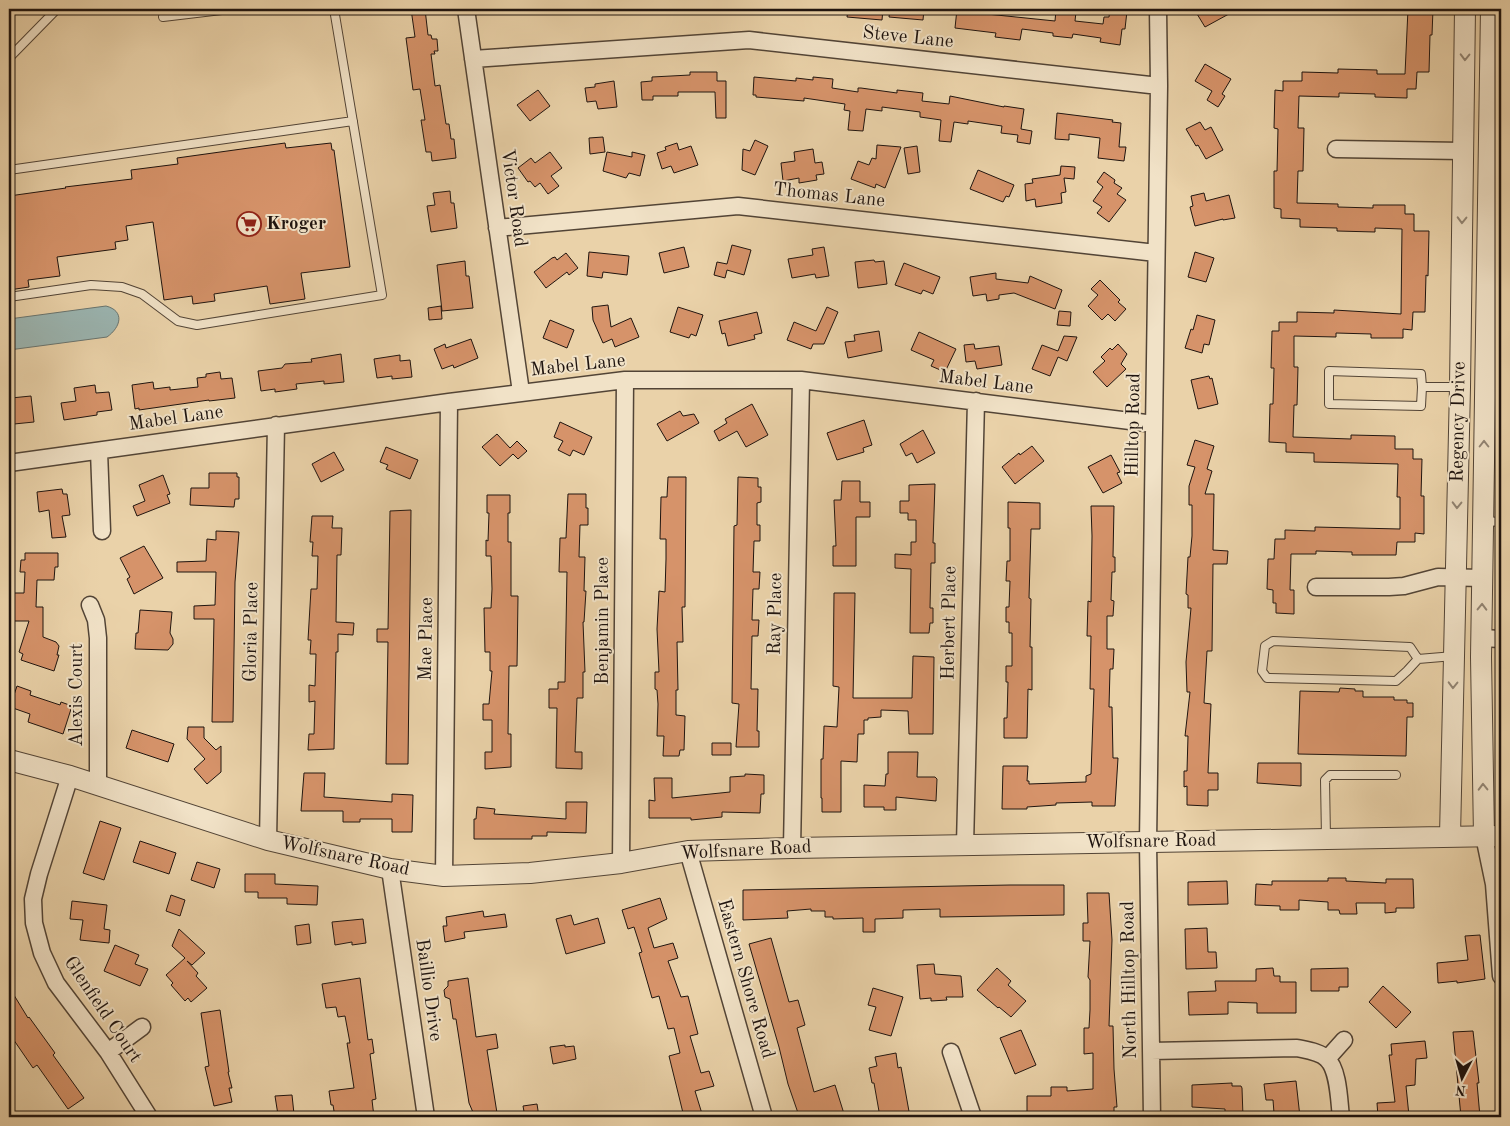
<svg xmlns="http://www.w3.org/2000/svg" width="1510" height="1126" viewBox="0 0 1510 1126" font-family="'Old Standard TT',serif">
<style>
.water{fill:#9bb5b1;stroke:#697570}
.building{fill:#d6936a;stroke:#1f140f}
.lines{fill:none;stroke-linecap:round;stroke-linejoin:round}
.service-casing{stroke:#524436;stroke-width:10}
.minor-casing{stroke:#524436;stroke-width:19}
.tertiary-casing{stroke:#524436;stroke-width:22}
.service{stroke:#f1e2c7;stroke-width:8}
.minor{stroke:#f1e2c7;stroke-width:16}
.tertiary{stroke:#f1e2c7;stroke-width:20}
.oneway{stroke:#928574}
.labels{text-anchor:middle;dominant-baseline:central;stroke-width:4;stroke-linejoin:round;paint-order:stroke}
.street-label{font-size:19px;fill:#1f140f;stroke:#f1e2c7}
.poi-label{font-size:19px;font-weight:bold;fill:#1f140f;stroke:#f1e2c7;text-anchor:start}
</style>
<rect width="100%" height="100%" fill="#ead2a9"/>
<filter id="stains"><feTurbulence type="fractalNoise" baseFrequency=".004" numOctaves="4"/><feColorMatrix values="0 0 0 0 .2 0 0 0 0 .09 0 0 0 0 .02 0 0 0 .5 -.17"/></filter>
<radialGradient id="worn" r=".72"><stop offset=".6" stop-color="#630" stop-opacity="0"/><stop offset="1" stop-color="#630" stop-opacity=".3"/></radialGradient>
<path class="water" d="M106 306C125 311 121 327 107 337L9 350V319Z"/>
<path class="building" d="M411 9H425L428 35H431L432 39H437L438 51H434L435 54H431L435 86 440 85 446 124H449L451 139H454L456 158 432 161 431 152H426L421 120H425L420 89 413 90 406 38 415 37Z
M848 9H883L882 20 847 17Z
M890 9H924L923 20 889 17Z
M957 9H977V13L1055 21 1056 10 1076 12 1075 21 1103 24 1104 17H1109L1110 9 1127 11 1125 29H1122L1120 45 1100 42 1101 38 1073 34 1072 38 1053 36V33L1022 29 1020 40 995 37 996 33 955 28Z
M1194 9H1238L1205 27Z
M1408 9H1433L1432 35H1430L1429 72H1417L1416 89H1407V98L1375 97V94L1339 93V97L1299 96 1298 128H1304L1303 171H1298L1297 203 1338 204V207L1373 208V205H1405V214H1414V231H1429L1428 276 1426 275 1425 312H1413L1412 330 1403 329V338H1371V334L1336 333V337L1294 336V367H1298L1297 405H1294L1293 437 1351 439V435L1395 436V449H1413V459H1422L1421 496H1424V534L1415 533V542H1397L1396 555H1352V552L1316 551V554H1291L1290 590H1294V614L1276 613V603H1273V590L1267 589 1268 559H1274L1275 539H1285V530L1315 531V527L1400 529V497H1397L1398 464 1314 462V453L1286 452V443L1269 442 1270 404H1273L1274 368H1271L1272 331H1279V322H1297V312L1334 313V310L1401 314 1402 229 1375 228V232L1337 231V228L1300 227V219L1281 218V209L1274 208V171H1277L1278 129 1274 128 1275 90 1283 91V81H1302V72L1338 73V69L1377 70V74H1405Z
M1205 64 1231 79 1222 94 1225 96 1218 107 1207 100 1212 91 1195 81Z
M690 72H717V81H726V118H716L715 92H678V96H653V100H642L641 82 652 81V77L690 75Z
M754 77 796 81V78L813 80V77L833 79 832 88 858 92V88H861L897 93V90L923 93 922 101 949 104 950 96 1004 107V106L1024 109 1021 129 1032 131 1030 144 1017 142 1018 135 1001 133 1002 126 968 121V124L954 122 951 142 939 141 941 120 920 117V112L882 107V111L866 109 863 131 848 130 850 111 844 110 845 104 804 98V101L756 97V95H753Z
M614 81 617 107 598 109 596 101 587 102 585 88 595 87V84Z
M538 90 550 106 530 121 517 105Z
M1057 113 1113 120 1112 122 1121 123 1119 147H1126L1124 161 1098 158 1100 138 1069 134V140L1055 139Z
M1200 122 1205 130 1211 127 1223 150 1206 159 1198 145 1196 146 1186 129Z
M603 137 605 152 590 154 589 138Z
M755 140 768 146 755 175 742 170 743 149 750 151Z
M285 143 286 148 331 143 332 150H334L350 267 301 273 305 299 270 304 267 286 214 294 215 301 193 304 192 296 164 300 153 222 126 226 128 240 115 242 116 249 57 257 60 276 28 280 29 287 9 290V196L66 188 65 187 132 179 131 170 178 164 177 158Z
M677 143 679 150 691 146 698 165 674 173 671 166 662 169 657 153 666 150 665 147Z
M877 145 901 147 885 188 876 184 875 188 851 179 858 161 869 165 872 158 876 159Z
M917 146 920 172 908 174 904 148Z
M813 149 815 163 822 162 824 174 816 175 817 180 799 183V178L783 181 781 163 795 161 794 152Z
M550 152 562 168 551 176 559 186 548 194 540 183 535 187 530 181 528 182 518 168 531 158 535 163Z
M607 152 632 157V152L645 155 640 176 629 173 626 178 603 171Z
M1061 166 1075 167 1074 179 1064 178 1066 192 1061 193 1062 203 1036 207 1035 199 1026 201 1025 184 1033 183 1032 179 1060 175Z
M978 170 1014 185 1009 197 1006 196 1003 202 970 189Z
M1104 172 1115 180 1114 183 1122 188 1117 194 1126 200 1109 222 1097 213 1102 207 1093 201 1103 187 1097 182Z
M450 191 451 203H454L457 228 431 232 427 206 435 205 433 193Z
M1204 193 1206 201 1229 195 1235 218 1223 220V219L1195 226 1190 207 1193 206 1191 196Z
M732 245 751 250 744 275 727 270 725 278 714 275 717 262 727 264Z
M684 247 689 267 664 273 659 253Z
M824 247 829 276 816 278 815 274 792 278 788 259 813 255 812 249Z
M589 252 629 256 627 275 603 272 602 278 587 276Z
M1195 252 1214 258 1206 282 1188 277Z
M566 253 578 268 569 275 567 272 546 288 534 272 552 258 555 257 557 260Z
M874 260 875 262 884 261 887 284 858 288 855 262Z
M465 261 466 276H469L473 308 442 311 437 265Z
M904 263 940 277 933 294 923 290 921 294 895 285Z
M996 273V279L1028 283 1030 276 1062 290 1055 309 1014 293 999 295V299L987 301 986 294 973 296 970 277Z
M1100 280 1120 300 1118 302 1126 309 1115 321 1108 314 1102 320 1088 306 1098 295 1091 289Z
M608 305 611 327 631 318 639 337 615 347 612 339 603 343 593 320 592 307Z
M441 306 442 319 429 320 428 308Z
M678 307 703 315 696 336 691 334 689 338 670 332Z
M827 307 838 312 824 344H813L811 349 787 340 794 322 816 331Z
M1059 311 1071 312 1070 326 1057 325Z
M757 312 762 333 754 335 755 339 728 346 725 333 722 334 719 321Z
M1197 315 1215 320 1209 345 1204 344 1202 353 1185 348 1191 329 1193 330Z
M550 320 574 330 567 348 543 338Z
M879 331 882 351 848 358 845 342 855 341 854 335Z
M919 332 956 349 945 372 931 366 934 360 911 350Z
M1064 336 1077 337 1067 361 1058 357 1050 376 1032 369 1042 345 1058 351Z
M471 339 478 358 454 368 453 365 442 369 434 349 445 344 446 348Z
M974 344 975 349 999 346 1002 365 977 369 975 361 966 362 964 345Z
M1118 344 1127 354 1121 364 1126 369 1107 387 1093 372 1105 361 1101 357 1110 348 1112 350Z
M341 354 344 382 324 384V381L296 384 297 389 275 392V389L261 391 258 371 282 368 285 364 312 362 311 359Z
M400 355V361L410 360 412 377 392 379V376L377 378 374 359Z
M220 372 221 379 232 378 235 398 209 401V400L139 410V408L135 409 132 385 153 382 154 389 170 387V390L198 387 197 378 206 377V374Z
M1209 376 1210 379 1212 378 1218 404 1198 409 1191 380Z
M95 385 96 393 109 392 112 410 97 412V415L64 420 61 403 76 401 74 388Z
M31 396 34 422 14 424V421L9 422V408L12 407 11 398Z
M752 404 768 435 746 447 737 431 719 441 714 431 727 423 725 419Z
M680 411 683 416 694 414 699 423 667 441 657 424Z
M864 420 872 445 863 448 864 452 837 460 827 433Z
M560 422 592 437 584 455 573 450 570 456 558 450 563 441 554 437Z
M923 430 935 453 917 463 912 453 906 456 900 444Z
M497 434 510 448 517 441 527 451 518 459 513 454 500 466 482 447Z
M1195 440 1214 446 1207 469 1212 471 1205 494H1214L1213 550 1228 551 1227 564H1213L1212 651H1207L1204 703 1211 704 1208 773H1218V790H1208V806L1187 805V786L1184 787V771H1187L1188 736H1185L1190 692H1187L1186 662 1191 608H1188V595L1186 594 1188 557H1190L1192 536V505H1189V486L1195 467 1187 465Z
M1032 446 1044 461 1015 484 1002 467 1019 453 1020 455Z
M386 447 418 460 410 479 386 469 388 465 380 462Z
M334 452 344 470 321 482 312 464Z
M1111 455 1120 472 1117 473 1122 483 1103 493 1088 467Z
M209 473H237V477H239V499H235L234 507 190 505 191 488H209Z
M163 475 170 494 167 495 170 503 137 516 133 506 145 501 139 485Z
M668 477H686L685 607H682L683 642H677L678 690H676V715L685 716 684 750H680L679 756H663L664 736H657L658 704 657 690 655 689V672H659L657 629 659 591 665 592 666 559V539H660L661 497H667Z
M738 477 758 478V487H761V502L757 503V525H760V541H754L753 572H760L759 589H753L752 620H759L758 636H752L751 689H758L757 731H759V747H736L739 704 732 703 734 526 737 525Z
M842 481H860V502H870V517H856V566H833V546H836L834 500H841Z
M935 484 933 543H935V563H931L930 608H933V623H930L929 633H910L911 569 895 568V554L911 555V542H916V520H908V513H900V501H909V485Z
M62 489 63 494H67L70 515 62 516 66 537 52 538 49 510 39 512 37 492Z
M568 494H586V508H588V525H580L579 557H585L584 591H586L584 622H583L585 672H583V698H577L575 752H582V769L556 768 557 708H549V689H558V682H565L567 572H559L560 538H566Z
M487 495H510V513H508V542H511V596H518L517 666H509L508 734H511V767L485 769V752H492V720H483V704H489L492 671H490V652H485L484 608H491L492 589 491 556H486V540L488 541 489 513H487Z
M1008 502 1040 503V529H1031L1029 598 1031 599 1030 647H1032V690L1028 689 1027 738H1004V718H1007L1008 682H1006V666H1012V633H1009V622H1006V607H1009L1010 581H1006L1007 561H1010V528H1008Z
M1091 506H1114L1113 557H1115V572H1112L1111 600 1114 601 1113 616H1107V649H1114L1113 669H1110L1109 707H1112L1113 758H1118L1115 806H1092V802L1056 803V805L1027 807V809H1002L1003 766H1028L1027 781H1029V784L1086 782V776L1091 774 1094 689H1090L1091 636H1087L1088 601 1091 602 1092 536Z
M411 510 408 764H386L388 642H377V629H388L390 511Z
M312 516H333L332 528H342L341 555H337L336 622 354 623 353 635 338 634V652H336L334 749 308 750 309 734H314L315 701 309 702V685L315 686 316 654H310L311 640H308L311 589H317L318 556H312L313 542H310Z
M216 531 239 532 235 582 233 722H212L214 619H194V606L215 605 216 572H177V562L206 561 207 539 216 540Z
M144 546 163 578 134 594 127 579 130 577 120 558Z
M25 553H58V567H55L54 580H37L36 607H43V637L56 642 59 646 57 655H59L54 671 21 660 23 654 19 652 29 621H9V593H24L25 572H20L21 560H25Z
M834 593H855L853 698H912L913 656 934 657 933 734H909L908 711 881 710V717L868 718V720H864V734H858L857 762 841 761V812H822V798H821V759H823L824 726 837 727 839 687 833 686Z
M140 610 172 612 170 633 173 639V644L168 650 135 649 136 633H138Z
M17 686 31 691 30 695 60 705 61 702 72 706 63 734 28 722 30 714 10 707Z
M1340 688 1355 689V691H1363V697H1394V700H1407V703H1413V717H1407L1406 756 1298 754 1300 691 1339 692Z
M188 727H204V738L216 750 221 746V772L207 784 194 769 205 759 187 739Z
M132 730 174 744 168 762 126 748Z
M712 743H731V755H712Z
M888 752H918L917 777H935L937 779 936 801 896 797V810H884V807H864V785L885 786 886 774H888Z
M1258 763H1301V786L1257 783Z
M304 773H325L324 797 392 802V794L413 795 412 832H392V819H360V822H343V811H301Z
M745 774 764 775V794H761L760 813 722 812V817L691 820V818H649V800L655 801 654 778H672V798L730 792V777L745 776Z
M566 802H587L586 833 547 832V836H532V839H474V819H476L477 807 495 809 494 814 566 819Z
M100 821 121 828 104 880 83 873Z
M140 841 176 853 169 874 133 862Z
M197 862 220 869 214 888 191 880Z
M245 874H275V884L318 886 317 905 287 904V898H258V892H245Z
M1328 878H1346V881L1386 883V879H1413L1414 908H1396V912L1385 913V903H1356L1357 914H1340L1339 910H1328V902L1299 900V910H1280V906L1255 905 1256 884 1272 885V881H1328Z
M1227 881 1228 904 1188 905V882Z
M1010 885H1064V915L940 917V909L903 910V918L875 919V932H863V918L833 919V917H825V911H811V909L787 911 788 918 743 920V890Z
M1087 893H1109L1112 940 1109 1026H1113L1114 1069 1117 1107H1114V1116L1027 1117V1096H1051V1087H1067V1091L1093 1089V1053L1084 1054V1028H1089L1090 1010V980L1088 977 1090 941H1083V923H1088Z
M171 895 185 900 180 916 166 911Z
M660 898 667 919 648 928 654 948 673 943 678 958 668 961 681 997 688 996 698 1034 690 1036 701 1073 709 1071 714 1086 695 1091 703 1117H684L669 1056 680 1053 674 1028 668 1029 659 996 652 998 639 953 642 952 634 927 628 929 622 910Z
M72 901 107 905 104 929 110 930 109 943 80 940 83 920 70 919Z
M483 911 484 917 505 914 507 927 464 932 465 938 445 942 443 926H447L446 917Z
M571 915 574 925 598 918 605 943 566 954 556 919Z
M363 919 366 943 352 945V942L335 945 332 922Z
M309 924 311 943 297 945 295 926Z
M1207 928 1208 952H1216L1217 968 1186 969 1185 929Z
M179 929 205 953 192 965 187 961 198 973 196 976 207 988 191 1002 188 998 185 1001 171 985 173 983 166 975 185 958 172 946Z
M1480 935 1485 979 1457 983V981L1438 983 1437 963 1468 960 1465 936Z
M771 938 789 1002 798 1000 805 1025 797 1028 814 1092 835 1085 845 1117H802L800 1113H798L788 1084 779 1047 749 944Z
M115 945 139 955 135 964 148 969 140 986 104 971Z
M934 964 935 974 961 976 963 997H946L947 1000 931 1001V998L920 999 917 965Z
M997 968 1011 981 1008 985 1026 1001 1011 1017 999 1007 998 1008 977 990Z
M1273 968 1274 976H1280V982H1296V1013H1257V1003L1228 1002V1014L1189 1015 1188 992 1216 991 1215 981H1256V969Z
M1348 968V987H1339V991H1311V969Z
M360 978 368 1040 372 1039 374 1053 370 1054 376 1099 372 1100 374 1117H335L333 1105H331L329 1091 354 1088 347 1043H350L345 1016 338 1017 336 1007 326 1008 322 984Z
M468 978 476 1037 496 1034 498 1048 487 1050 497 1113 475 1117 469 1103 456 1019H453L450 999 445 997 444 990 448 986V981Z
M1383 986 1411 1012 1396 1028 1369 1002Z
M9 987 28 1018 29 1017 55 1053 53 1055 84 1098 68 1109 37 1065 33 1068 9 1033Z
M873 988 903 997 891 1036 869 1030 876 1007 868 1005Z
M220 1010 229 1072H228L232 1088H229L232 1102 214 1106 205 1067 209 1066 201 1013Z
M1021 1030 1036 1065 1015 1074 1000 1038Z
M1473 1031 1479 1083H1477L1480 1117H1461L1453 1032Z
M1425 1041 1427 1058 1416 1059 1415 1085 1406 1086 1409 1116 1378 1117 1377 1103 1395 1102 1389 1055H1392L1391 1044Z
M565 1045V1047L574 1046 576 1059 553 1064 550 1047Z
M896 1053 898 1068 901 1067 910 1117H880L874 1083H872L869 1068 877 1066 875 1057Z
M1296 1081 1300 1117H1279L1274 1113 1273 1100H1266L1264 1084Z
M1232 1083V1086H1241L1242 1088 1243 1117H1225V1109L1192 1107V1085Z
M292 1095 294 1114 278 1115 275 1096Z
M537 1104 539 1117H525L523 1106Z"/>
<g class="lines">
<defs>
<path id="service" d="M163 17 230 9
M9 58 57 9
M9 170 353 121
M9 297 91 285 122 287 142 294 178 321 197 325 382 295 334 9
M1422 387 1421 406 1329 404V371L1421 374 1422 387H1458
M1483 521 1501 522
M1418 659 1410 647 1273 641 1265 646 1262 671 1267 678 1396 681 1407 671 1418 659 1454 656
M1326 838 1325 780 1330 775H1396"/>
<path id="minor" d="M466 9 521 392
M473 59 749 40 1159 86
M1336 149 1463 151
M497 228 738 206 1156 253
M1487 302 1501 303
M99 451 102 531
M9 463 449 402 625 380H801L1154 424
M1316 587H1389L1404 586 1438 577 1482 578
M90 605 96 620 98 638V785
M1481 638 1501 639
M70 776 39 874 33 899 34 923 42 953 56 983 108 1052 149 1117
M1484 836 1494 884 1501 976
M268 840 276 425
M965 845 976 401
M792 848 801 380
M688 851 764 1117
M621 863 625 380
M390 869 426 1117
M444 876 449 402
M1151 1051 1297 1048C1306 1050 1321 1052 1327 1059 1339 1070 1339 1102 1341 1117
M108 1052 142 1027
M951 1052 973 1117
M1327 1059 1344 1040
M1152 1117 1148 842 1159 86 1158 9"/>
<path id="tertiary" d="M9 760 70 776 268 840 390 869 444 876 530 873 621 863 688 851 792 848 1501 836
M1450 836 1460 387 1465 9
M1484 836 1481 657 1491 9"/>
</defs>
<use href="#service" class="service-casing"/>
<use href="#minor" class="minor-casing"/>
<use href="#tertiary" class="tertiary-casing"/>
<use href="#service" class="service"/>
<use href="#minor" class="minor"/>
<use href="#tertiary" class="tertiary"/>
</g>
<defs><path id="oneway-chevron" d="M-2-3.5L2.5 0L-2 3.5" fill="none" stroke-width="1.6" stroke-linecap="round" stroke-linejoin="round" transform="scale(1.25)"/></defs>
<g class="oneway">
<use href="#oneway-chevron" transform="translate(1465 57) rotate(91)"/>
<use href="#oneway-chevron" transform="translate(1462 220) rotate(91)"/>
<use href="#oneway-chevron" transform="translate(1484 444) rotate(-90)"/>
<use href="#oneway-chevron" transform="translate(1457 505) rotate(91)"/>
<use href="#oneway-chevron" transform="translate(1482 607) rotate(-89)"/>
<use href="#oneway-chevron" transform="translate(1453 685) rotate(91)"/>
<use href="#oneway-chevron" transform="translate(1483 787) rotate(-91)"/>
</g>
<defs>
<symbol id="supermarket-ring" viewBox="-11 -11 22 22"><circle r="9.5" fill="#f1e2c7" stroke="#8f2418" stroke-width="1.5"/><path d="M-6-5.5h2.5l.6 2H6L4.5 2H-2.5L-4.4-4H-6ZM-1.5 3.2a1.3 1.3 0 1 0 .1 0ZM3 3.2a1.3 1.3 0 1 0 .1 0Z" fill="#8f2418"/></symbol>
</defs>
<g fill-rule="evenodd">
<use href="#supermarket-ring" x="235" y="210" width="28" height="28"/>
</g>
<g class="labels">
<g class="street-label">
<text transform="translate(908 38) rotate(6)">Steve Lane</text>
<text transform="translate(829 196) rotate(6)">Thomas Lane</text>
<text transform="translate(513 198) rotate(82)">Victor Road</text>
<text transform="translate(578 366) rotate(-6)">Mabel Lane</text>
<text transform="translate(986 383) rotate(7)">Mabel Lane</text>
<text transform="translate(176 419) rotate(-8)">Mabel Lane</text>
<text transform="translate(1459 422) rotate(-89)">Regency Drive</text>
<text transform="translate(1134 425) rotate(-89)">Hilltop Road</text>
<text transform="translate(776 614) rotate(-89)">Ray Place</text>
<text transform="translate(603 621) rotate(-90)">Benjamin Place</text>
<text transform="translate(950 623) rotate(-89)">Herbert Place</text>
<text transform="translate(252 632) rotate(-89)">Gloria Place</text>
<text transform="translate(427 639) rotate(-89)">Mae Place</text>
<text transform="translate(77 695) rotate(-90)">Alexis Court</text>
<text transform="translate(1151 842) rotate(-1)">Wolfsnare Road</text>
<text transform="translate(746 851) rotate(-3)">Wolfsnare Road</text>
<text transform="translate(345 857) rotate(12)">Wolfsnare Road</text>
<text transform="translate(745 979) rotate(74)">Eastern Shore Road</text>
<text transform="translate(1130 980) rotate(-91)">North Hilltop Road</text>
<text transform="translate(428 990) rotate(82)">Baillio Drive</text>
<text transform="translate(102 1010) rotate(56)">Glenfield Court</text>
</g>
<g class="poi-label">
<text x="266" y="224">Kroger</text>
</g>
</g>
<rect width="1510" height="1126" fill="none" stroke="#ead2a9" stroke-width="30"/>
<rect x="10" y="10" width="1490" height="1106" fill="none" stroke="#1f140f" stroke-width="2.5"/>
<rect x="15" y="15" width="1480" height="1096" fill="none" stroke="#1f140f"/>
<g transform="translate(1462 1078) rotate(186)" stroke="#f1e2c7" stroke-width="4" paint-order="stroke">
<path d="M0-4L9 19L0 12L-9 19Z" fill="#1f140f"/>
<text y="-8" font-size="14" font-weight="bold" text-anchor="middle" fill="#1f140f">N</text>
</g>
<rect width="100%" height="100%" filter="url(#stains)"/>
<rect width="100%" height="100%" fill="url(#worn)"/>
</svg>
